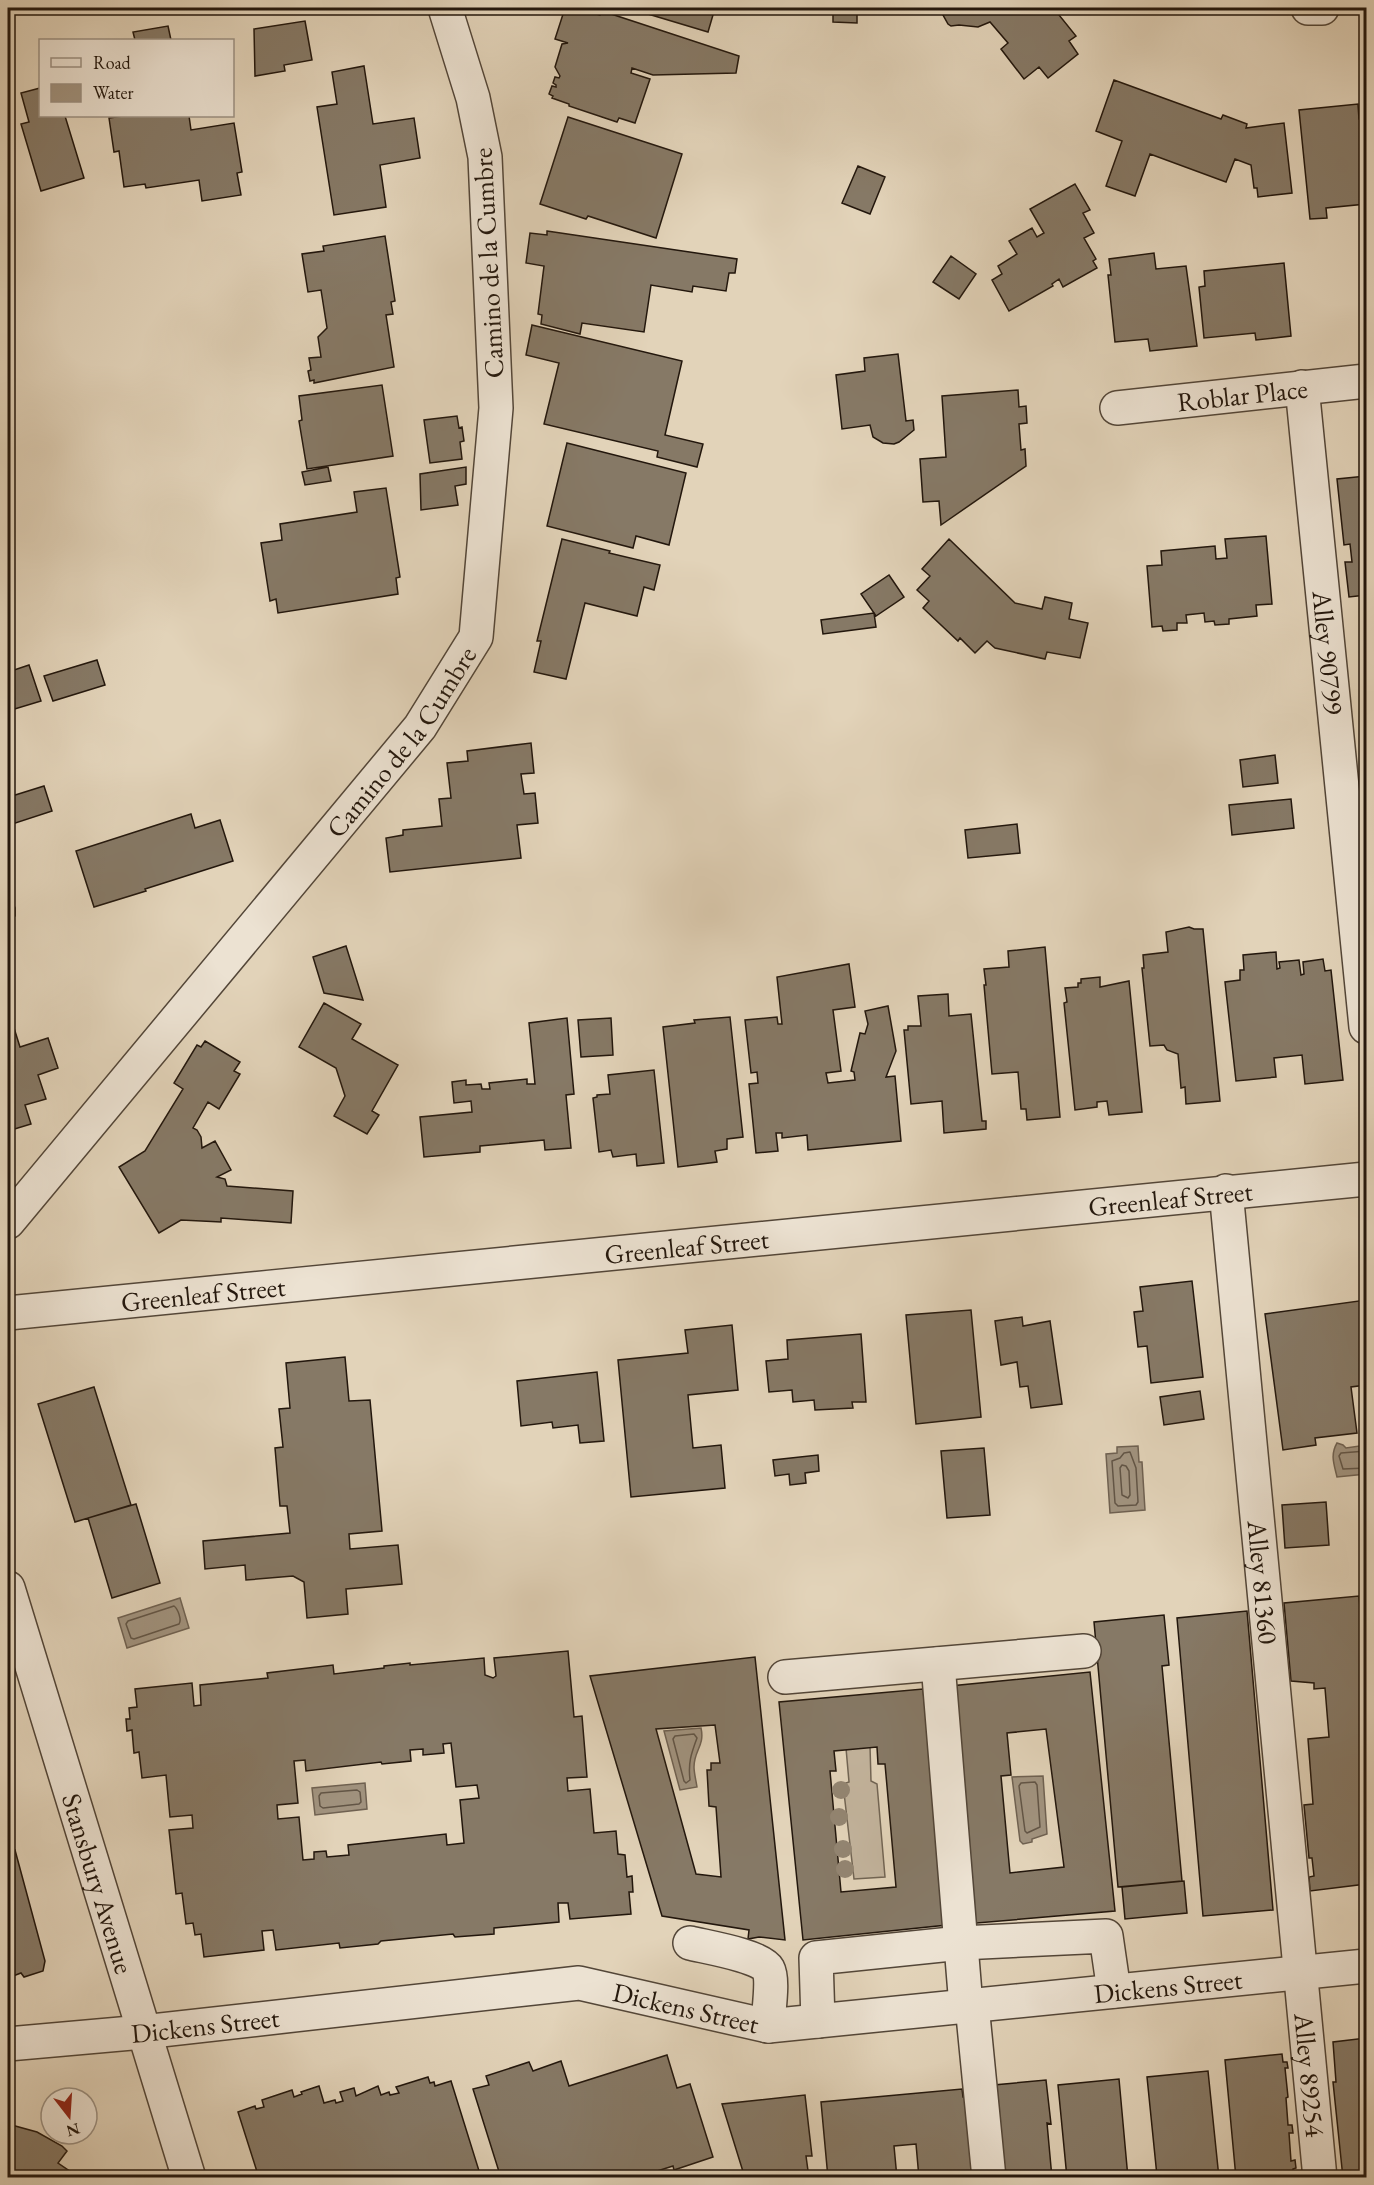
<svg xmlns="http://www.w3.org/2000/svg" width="1374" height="2185" viewBox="0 0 1374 2185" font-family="'EB Garamond',serif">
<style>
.green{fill:#c2b39c;stroke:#726554;stroke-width:1.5}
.water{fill:#a1937f;stroke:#6f6151;stroke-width:1.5}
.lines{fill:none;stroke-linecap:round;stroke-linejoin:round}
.shore{stroke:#625546;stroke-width:1.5}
.building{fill:#867966;stroke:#23170d;stroke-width:1.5;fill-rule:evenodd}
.minor-casing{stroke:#534638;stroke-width:36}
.minor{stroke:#ece2d2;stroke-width:33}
.tree{fill:#938572}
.labels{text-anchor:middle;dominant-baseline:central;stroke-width:4.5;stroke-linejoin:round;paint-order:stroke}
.street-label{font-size:27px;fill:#23170d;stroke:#ece2d2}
</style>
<rect width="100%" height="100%" fill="#e2d3b9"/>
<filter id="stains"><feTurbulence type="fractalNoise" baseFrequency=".00333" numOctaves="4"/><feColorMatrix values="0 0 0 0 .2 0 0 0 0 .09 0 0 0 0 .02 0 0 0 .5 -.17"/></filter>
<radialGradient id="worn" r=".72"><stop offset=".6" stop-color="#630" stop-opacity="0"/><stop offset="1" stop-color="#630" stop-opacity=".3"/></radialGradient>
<path class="green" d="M870 1746 871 1781 877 1784 885 1877 854 1879 843 1784 849 1782 846 1748Z"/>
<path class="water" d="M1337 1443 1343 1445 1346 1448 1366 1445V1474L1337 1477C1334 1464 1330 1455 1337 1443Z
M1138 1446 1139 1462H1142L1145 1510 1110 1513 1106 1454 1117 1453V1447Z
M180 1598 189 1628 127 1648 118 1618Z
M701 1728C705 1746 694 1750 694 1767 694 1773 696 1780 697 1787L680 1790 664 1731Z
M1043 1776 1047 1834 1032 1839V1842L1023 1844 1020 1841 1012 1777Z
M365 1783 367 1809 315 1815 312 1788Z"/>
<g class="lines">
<path class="shore" d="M1366 1451 1341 1453 1339 1456 1343 1469 1366 1468
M1130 1452 1136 1468 1138 1502 1136 1505 1118 1506 1115 1503 1112 1461 1120 1458 1124 1453Z
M1122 1465 1126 1466 1129 1471 1130 1495 1128 1498 1122 1495 1120 1468Z
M174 1606C178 1609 182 1620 179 1624L134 1639 131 1638 126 1624 128 1621Z
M694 1734 697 1738C691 1754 688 1763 690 1780L686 1783 684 1781 673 1739 675 1736Z
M1035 1782 1037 1785 1040 1827 1027 1833 1025 1831 1019 1786 1021 1783Z
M357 1790 360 1792 361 1802 359 1804 323 1808 320 1806 319 1796 321 1793Z"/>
</g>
<path class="building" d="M565 8H576L600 15 602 11 739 56 736 73 653 75 632 68 631 73 650 79 635 123 619 118 617 122 569 106V104L552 98 553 96 549 94 552 86 556 87V85L553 83 555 77 559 78 560 76 555 67 562 44 568 43 555 39Z
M628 8H715L708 32Z
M833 8H857V23L833 22Z
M947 8H1069L1059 15 1076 36 1069 41 1078 54 1048 78 1039 67 1024 79 1001 49 1008 43 990 22 978 27 959 25 951 26 948 24 943 15V12Z
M305 21 312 60 284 65 285 71 255 76 254 29Z
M168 26 171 40H135L133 32Z
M364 66 373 124 414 118 420 158 380 165 386 207 334 215 317 107 337 104 332 72Z
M1114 80 1221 119 1223 115 1247 124 1246 128 1284 123 1292 193 1258 197 1257 188H1254L1251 165 1235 159 1226 182 1150 154 1135 196 1106 186 1122 141 1096 131Z
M40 88V116H65L84 178 41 191 21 124 29 122 21 93Z
M1358 104 1359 119 1366 118V168L1364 169 1366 204 1326 208 1327 218 1310 219 1299 110Z
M123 116H189L191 130 234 123 242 172 237 173 241 195 202 201 199 180 146 188 145 184 124 187 119 151 114 152 109 118Z
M568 117 682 154 656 238 588 216 586 219 540 204Z
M858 166 885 177 870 214 842 203Z
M1075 184 1090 210 1083 213 1094 233 1084 238 1096 259 1093 261 1097 268 1063 287 1059 279 1052 284 1053 286 1009 311 992 280 1002 274 998 266 1017 254 1009 241 1032 228 1037 237 1044 233 1030 209Z
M547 231 737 259 735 273H729L726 291 693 286 692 292 651 285 644 332 582 323 580 334 541 324 542 315 538 314 544 266 526 263 530 233 547 235Z
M385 236 395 301 391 302 393 314 386 315 394 367 314 383V380L310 381 308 371 311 370 309 358 321 357 318 337 327 328 321 290 308 292 302 254 324 251 323 246Z
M1154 253 1156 269 1186 266 1197 346 1150 351 1148 339 1115 342 1108 275H1111L1109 259Z
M951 256 976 274 959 299 933 282Z
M1284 263 1291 336 1256 340 1255 333 1204 338 1199 287 1205 286 1204 271Z
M532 325 682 361 665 435 703 444 697 467 657 457 658 451 544 424 559 363 526 355Z
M898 354 906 421 913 420 914 430 899 442 894 444 883 443 873 437 870 425 842 429 836 375 865 371 864 358Z
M382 385 393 456 307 469 299 421 302 420 299 396Z
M1018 390 1019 407 1026 406 1027 423 1019 424 1021 450 1025 449 1026 466 941 525 939 501 923 502 920 459 946 457 942 396Z
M457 416 459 428 462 427 464 441 460 442 462 459 430 463 424 420Z
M567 443 686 473 669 545 636 536 633 548 547 526Z
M328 467 331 481 305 485 302 472Z
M466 467V484L455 486 458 505 421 510 420 474Z
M1366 476V595L1349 597 1345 562H1352L1350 544 1344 545 1337 479Z
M386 488 400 577 396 578 398 594 278 613 276 599 270 601 261 543 282 540 280 524 357 512 354 492Z
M1266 536 1272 604 1256 605 1257 616 1229 619V624L1215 625 1214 621 1205 622 1204 613 1186 615 1187 623H1177V630L1163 631 1162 626 1152 627 1147 566 1162 565 1161 551 1215 546 1216 559 1227 558 1225 539Z
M562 539 610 551 609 553 660 565 654 590 644 587 637 616 585 603 566 679 534 672 541 641H537Z
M949 539 1015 603 1042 609 1045 597 1072 603 1069 619 1088 623 1080 658 1047 652 1045 659 995 648 987 641 975 653 960 638 958 641 923 608 929 601 917 590 930 576 922 569Z
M889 575 904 597 876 616 861 594Z
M874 613 876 627 823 634 821 620Z
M97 660 105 685 53 701 44 676Z
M29 665 41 701 8 711V672Z
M531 743 534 773 521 774 524 794 535 793 538 823 517 825 521 858 390 872 386 838 403 835V830L442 826 439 799 451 798 447 763 468 761 467 751Z
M1275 755 1278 783 1243 787 1240 760Z
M8 781 12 796 44 786 52 811 9 825 8 828Z
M1291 799 1294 828 1232 835 1229 805Z
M191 814 195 828 220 820 233 861 145 889 146 891 94 907 76 851Z
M1017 824 1020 853 968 858 965 830Z
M8 891 15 908V916L8 918Z
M1189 927 1194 929H1203L1220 1101 1186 1104 1185 1087 1181 1088 1178 1054 1167 1050 1164 1045 1150 1046 1142 968H1144L1143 955 1168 952 1166 932Z
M346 946 363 1000 324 993 313 957Z
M1045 947 1060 1117 1027 1120 1026 1109H1021L1018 1072 992 1074 984 985H986L984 969 1009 967 1008 951Z
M1276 952 1277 969 1280 968 1279 962 1299 960 1301 975 1304 974 1303 962 1323 959 1325 971 1331 970 1343 1080 1305 1084 1302 1055 1274 1058 1276 1077 1236 1081 1225 982 1240 980V970H1244L1243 955Z
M849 964 855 1007 833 1010 841 1071 826 1073 828 1083 855 1080 854 1072 851 1071 860 1033 865 1034 868 1024 865 1011 888 1006 896 1051 886 1077 895 1076 901 1141 808 1150 807 1135 782 1138V1133H776L778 1151 756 1153 749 1084 758 1083 757 1072 751 1073 745 1020 777 1017 778 1024H782L777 977Z
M1100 977V987L1129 981 1142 1112 1109 1115 1107 1101 1097 1102V1107L1075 1110 1064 1003 1067 1002 1065 988 1078 987V983H1081V979Z
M948 994 949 1016 971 1014 982 1121H986V1129L944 1133 942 1101 911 1104 904 1030H908V1026H921L918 996Z
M324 1003 361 1024 352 1039 398 1065 372 1111 379 1115 367 1134 334 1116 345 1096 336 1068 299 1047Z
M730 1017 743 1137 727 1139V1149L715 1151 717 1162 678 1167 663 1027 695 1023 694 1020Z
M567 1018 574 1094 566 1095 571 1148 545 1150 544 1140 480 1146V1152L424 1157 420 1117 472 1112 471 1101 454 1103 452 1082 466 1080V1085L481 1084 482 1089H490L489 1083 527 1079V1084H535L529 1023Z
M611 1018 613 1055 581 1057 578 1020Z
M8 1028V1030L14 1028 20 1047 48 1038 58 1068 38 1075 46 1099 25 1105 31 1124 8 1131Z
M205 1041 240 1062 234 1071 240 1074 219 1109 208 1102 193 1128 197 1130 201 1137 202 1148 215 1141 231 1170 217 1177 225 1179 227 1186 293 1191 291 1223 221 1218V1222L181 1220 159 1233 119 1167 145 1151 183 1089 174 1083 197 1045 201 1047Z
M654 1070 664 1163 637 1166 636 1154 613 1157 611 1150 599 1152 593 1098 597 1097V1095L610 1094 608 1075Z
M1192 1281 1203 1377 1151 1383 1147 1346 1138 1347 1134 1312 1143 1311 1140 1287Z
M1366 1300V1385L1351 1387 1357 1433 1315 1438 1316 1445 1283 1450 1265 1314Z
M971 1310 981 1417 916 1424 906 1315Z
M1022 1317 1023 1326 1050 1321 1062 1404 1031 1408 1028 1386 1020 1387 1017 1362 1001 1365 995 1321Z
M732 1325 738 1390 688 1395 693 1448 721 1445 725 1488 631 1497 618 1360 688 1353 685 1330Z
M861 1334 866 1402H852L853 1408 815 1410 814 1400 793 1402 792 1390 769 1392 766 1361 788 1359 787 1340Z
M345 1357 349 1401 370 1400 382 1531 349 1534 350 1549 398 1545 402 1584 346 1589 348 1614 307 1618 304 1582 293 1576 246 1580 245 1565 205 1569 203 1541 290 1533 287 1506H280L275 1448 283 1447 279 1409 290 1408 286 1363Z
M597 1372 604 1441 580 1443 578 1425 553 1428 552 1422 521 1426 517 1381Z
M94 1387 131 1505 75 1522 38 1404Z
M1200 1391 1204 1419 1164 1425 1160 1397Z
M984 1448 990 1515 947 1518 941 1451Z
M818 1455 819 1471 805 1473 806 1483 790 1485 789 1474 775 1476 773 1460Z
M1326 1502 1329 1545 1285 1548 1282 1505Z
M136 1504 160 1583 112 1598 88 1518Z
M1359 1596 1366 1674V1884L1310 1891 1309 1877 1314 1876 1312 1858H1309L1304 1805 1313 1804 1308 1739 1329 1737 1325 1688 1314 1689V1683L1291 1681 1284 1603Z
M1247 1611 1273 1910 1203 1916 1177 1618Z
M1164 1615 1169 1665 1162 1666 1182 1881 1118 1887 1094 1622Z
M568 1651 574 1717 582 1716 587 1777 567 1778 568 1791 590 1789 594 1833 616 1831 618 1854 625 1855 627 1877 632 1876 633 1892H629L631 1914 570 1919 568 1903H558L559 1922 494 1928V1934L455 1937 453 1934 381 1941 378 1944 340 1948 339 1943 276 1950 273 1930 262 1931 264 1950 204 1957 201 1934 195 1935 193 1923 186 1924 182 1893 176 1894 169 1830 193 1828 192 1815 170 1817 166 1775 142 1778 139 1752 134 1753 132 1730 127 1731 126 1719H130L129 1708 137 1707 135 1689 192 1683 194 1706 201 1705 200 1685 268 1678 267 1673 333 1665 334 1674 384 1668V1666L410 1663V1665L484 1658 485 1675 493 1678 496 1676 494 1658ZM451 1743 456 1787 477 1785 479 1798 460 1800 464 1843 447 1845 446 1834 348 1845 349 1855 327 1857 326 1851 314 1852V1859L303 1860 299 1817 278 1819 277 1805 298 1803 294 1761 305 1760 306 1771 381 1762 382 1764 411 1761 410 1750 423 1749V1755L444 1753 443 1744Z
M755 1657 785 1940 759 1937 748 1939 749 1930 662 1916 590 1676ZM715 1725 720 1763H711V1770H707L709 1806 716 1807 721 1877 696 1874 656 1729Z
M1090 1672 1115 1911 965 1924 950 1686ZM1046 1729 1064 1867 1010 1873 1001 1776 1011 1775 1007 1733Z
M923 1689 947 1925 803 1940 779 1702ZM877 1747 878 1764H885L896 1887 841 1892 830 1771H836L834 1751Z
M8 1836 12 1851 15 1850 45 1961 43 1971 24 1977 21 1973 8 1978Z
M1184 1881 1187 1913 1125 1919 1122 1887Z
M1366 2038V2178H1343L1333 2082H1336L1333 2042Z
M1282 2054 1283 2062H1287L1288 2068H1285L1288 2097 1286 2098 1288 2125H1292L1293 2133H1289L1291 2161 1295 2160 1296 2168 1293 2169 1294 2178H1236L1225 2060Z
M667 2055 677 2088 690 2084 713 2157 674 2170 673 2166 654 2172 656 2178H501L473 2089 489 2085 486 2076 529 2062 533 2071 561 2061 569 2086Z
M1208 2071 1219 2178H1151L1157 2176 1147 2077Z
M428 2077 430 2083 434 2082 435 2086 451 2081 480 2174 469 2178H259L238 2112 255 2106 256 2109 264 2107 262 2100 292 2090 294 2097 302 2094 301 2092 319 2086 324 2103 335 2100 336 2103 343 2101 340 2092 354 2088 356 2096 378 2086 381 2095 389 2092 390 2095 399 2093 396 2087Z
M1119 2079 1128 2178H1067L1058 2085Z
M1046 2080 1051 2124 1047 2123 1052 2178H999L983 2086Z
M962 2089 963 2097H966L974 2178H919L916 2144 894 2146 897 2178H828L821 2102Z
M805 2095 812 2156H806L809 2178H745L722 2104Z
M8 2124 37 2132 62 2146 67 2151 58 2163 80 2178H8Z"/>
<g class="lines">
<defs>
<g id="minor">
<path d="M1308 8H1322"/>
<path id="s1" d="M1302 387 1366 1027"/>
<path id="s2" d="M1117 408 1366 381"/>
<path id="s3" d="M1226 1191 1320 2178"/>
<path id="s4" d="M8 1222 420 727 476 637 496 408 485 157 473 98 445 8"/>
<path id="s5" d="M8 1313 1366 1179"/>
<path id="s6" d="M8 1588 189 2178"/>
<path d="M938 1664 966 2006"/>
<path d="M785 1677 1084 1651"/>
<path d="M690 1943C706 1947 761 1956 768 1969 774 1980 768 2013 768 2026"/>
<path d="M972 2005 989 2178"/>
<path d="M818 2021 816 1958 961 1943 1106 1936 1114 1991"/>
<path id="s7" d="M8 2044 143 2032 579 1983 768 2026 1366 1966"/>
</g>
</defs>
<use href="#minor" class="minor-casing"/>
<use href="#minor" class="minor"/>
</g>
<g class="tree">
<circle cx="841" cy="1790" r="9"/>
<circle cx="839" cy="1817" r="9"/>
<circle cx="843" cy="1849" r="9"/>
<circle cx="845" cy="1869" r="9"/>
</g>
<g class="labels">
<g class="street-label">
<text transform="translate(488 263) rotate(-93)">Camino de la Cumbre</text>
<text stroke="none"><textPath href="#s2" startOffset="126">Roblar Place</textPath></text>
<text stroke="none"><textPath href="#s1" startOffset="267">Alley 90799</textPath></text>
<text stroke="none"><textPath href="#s4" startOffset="621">Camino de la Cumbre</textPath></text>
<text stroke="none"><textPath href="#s5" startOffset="1168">Greenleaf Street</textPath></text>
<text stroke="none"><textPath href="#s5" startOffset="682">Greenleaf Street</textPath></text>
<text stroke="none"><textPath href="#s5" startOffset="196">Greenleaf Street</textPath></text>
<text stroke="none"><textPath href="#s3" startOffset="393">Alley 81360</textPath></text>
<text stroke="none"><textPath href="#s6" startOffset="309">Stansbury Avenue</textPath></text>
<text stroke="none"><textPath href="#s7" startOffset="1170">Dickens Street</textPath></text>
<text stroke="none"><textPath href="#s7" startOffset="684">Dickens Street</textPath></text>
<text stroke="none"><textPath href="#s7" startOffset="198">Dickens Street</textPath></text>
<text stroke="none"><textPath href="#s3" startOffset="888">Alley 89254</textPath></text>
</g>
</g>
<rect width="1374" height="2185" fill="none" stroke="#e2d3b9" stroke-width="30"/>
<rect x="9" y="9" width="1356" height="2167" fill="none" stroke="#23170d" stroke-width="3"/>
<rect x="15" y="15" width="1344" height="2155" fill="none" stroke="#23170d" stroke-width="1.5"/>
<rect x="39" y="39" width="195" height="78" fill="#ece2d2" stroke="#9c9183" stroke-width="1.5"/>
<rect x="51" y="58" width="30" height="9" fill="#ece2d2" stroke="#9c9183" stroke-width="1.5"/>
<text x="93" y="69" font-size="18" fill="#23170d">Road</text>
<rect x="51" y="84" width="30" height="18" fill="#a1937f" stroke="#9c9183" stroke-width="1.5"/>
<text x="93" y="99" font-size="18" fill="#23170d">Water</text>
<g transform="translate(69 2116) rotate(163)"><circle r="28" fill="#ece2d2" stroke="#9c9183" stroke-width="1.5"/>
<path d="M0-4.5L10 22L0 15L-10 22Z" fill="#8f2418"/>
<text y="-9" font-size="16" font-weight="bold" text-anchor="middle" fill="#23170d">N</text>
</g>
<rect width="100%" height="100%" filter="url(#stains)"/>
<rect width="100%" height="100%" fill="url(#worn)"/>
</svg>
